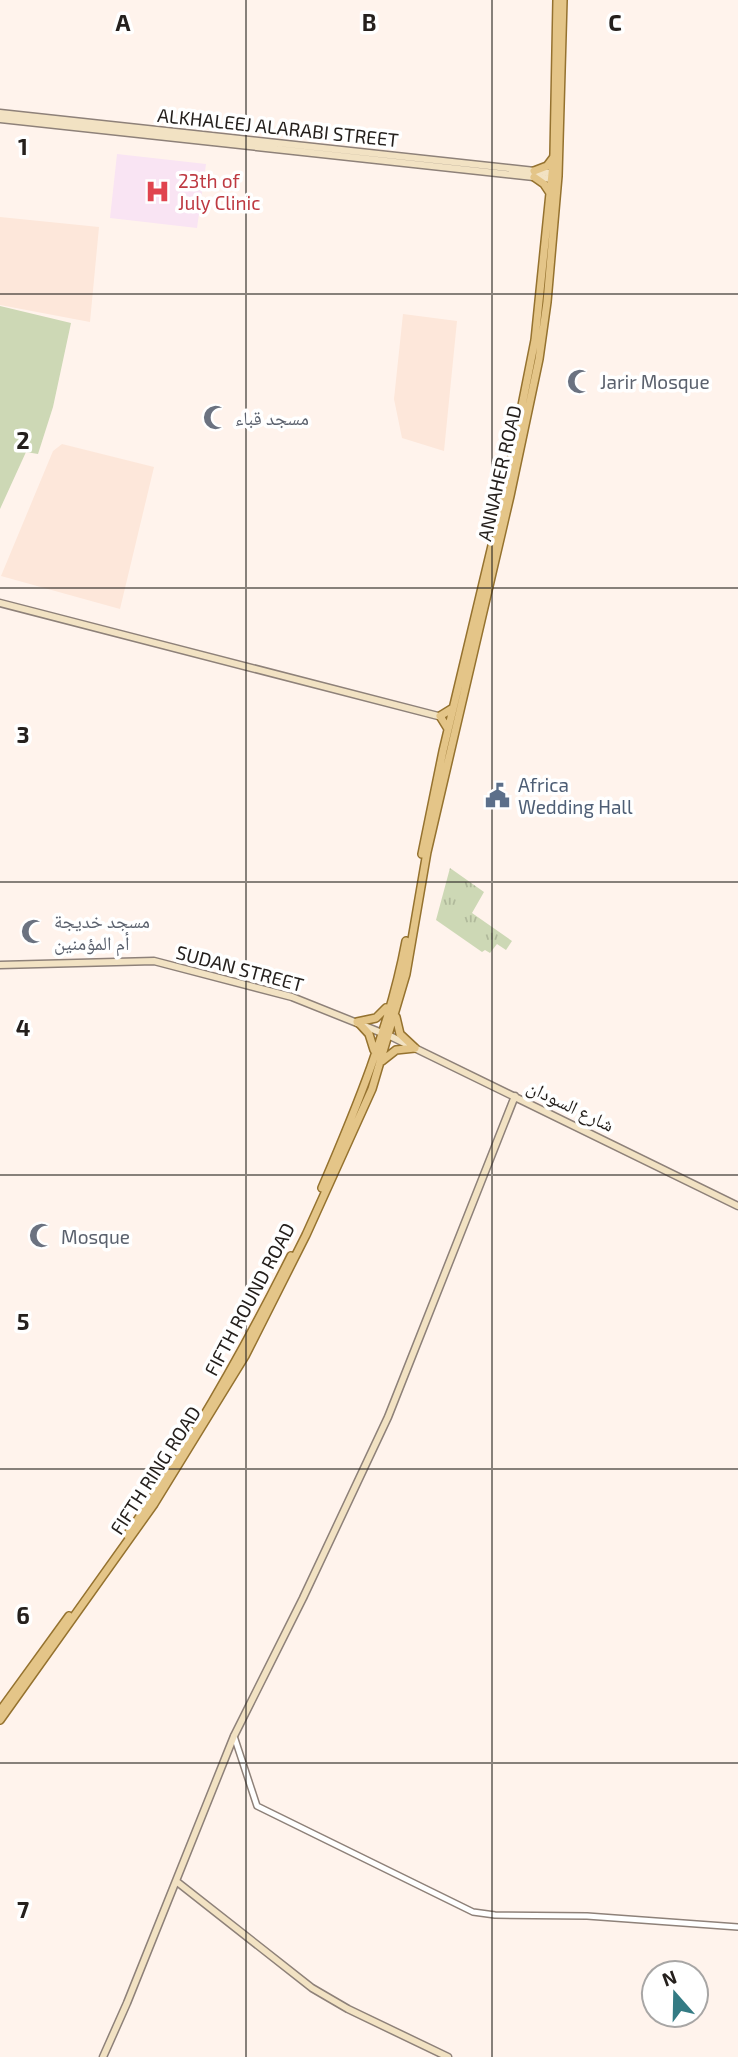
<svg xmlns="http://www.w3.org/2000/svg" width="738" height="2057" viewBox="0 0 738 2057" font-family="'Exo 2','Noto Naskh Arabic',sans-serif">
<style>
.built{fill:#fde7da}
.medical{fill:#f9e4f3}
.park{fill:url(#park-tufts)}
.pitch{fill:#cdd8b5}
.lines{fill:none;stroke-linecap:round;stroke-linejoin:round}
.tertiary-casing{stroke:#8e8179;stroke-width:8}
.secondary-casing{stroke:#8e8179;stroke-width:9}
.primary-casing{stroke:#95722f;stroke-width:10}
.tertiary{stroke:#fff;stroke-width:5}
.secondary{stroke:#f2e2c3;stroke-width:6}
.primary{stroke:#e4c588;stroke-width:7}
.grid{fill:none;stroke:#25201d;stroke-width:2;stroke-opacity:0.55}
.labels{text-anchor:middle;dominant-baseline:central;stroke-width:7;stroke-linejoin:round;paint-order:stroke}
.street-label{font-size:19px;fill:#25201d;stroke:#fff}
.health-label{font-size:19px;fill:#be3a42;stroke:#fff;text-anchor:start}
.worship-label{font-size:19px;fill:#5b616d;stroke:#fff;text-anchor:start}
.service-label{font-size:19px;fill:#4e5e75;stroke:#fff;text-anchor:start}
.grid-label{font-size:23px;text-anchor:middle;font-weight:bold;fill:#25201d;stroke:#fff;stroke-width:7;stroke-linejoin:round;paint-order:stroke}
</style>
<defs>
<pattern id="park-tufts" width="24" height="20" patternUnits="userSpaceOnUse" patternTransform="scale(1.75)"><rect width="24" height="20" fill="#cdd8b5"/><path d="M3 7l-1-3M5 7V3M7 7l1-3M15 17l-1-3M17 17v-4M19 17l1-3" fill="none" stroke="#b0b99b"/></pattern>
</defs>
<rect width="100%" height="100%" fill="#fff3ec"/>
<path class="built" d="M0 217 99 227 90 322 0 305Z
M403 314 457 321 444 451 402 438 394 399Z
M62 444 154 467 120 609 1 576 53 451Z"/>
<path class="medical" d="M117 154 206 164 197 228 110 218Z"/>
<path class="park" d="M450 868 484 892 472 913 512 941 506 950 497 944 490 953 485 950 482 952 436 920Z"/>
<path class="pitch" d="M0 306 71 323 53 407 38 454 26 452 0 509Z"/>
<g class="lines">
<defs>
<path id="tertiary" d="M234 1736 257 1806 473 1912 495 1915 587 1916 738 1927"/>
<path id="secondary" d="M0 113 553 173
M0 119 552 179
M0 603 442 717
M0 965 154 961 292 997 382 1033
M388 1035 738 1206
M176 1881 312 1988 348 2009 448 2057
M103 2057 127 2003 234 1736 303 1598 388 1417 515 1096"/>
<path id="primary" d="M534 171 547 166 553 158
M534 177 544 184 550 193
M448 729 440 716 453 708
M422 854 443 751 505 491 535 340 554 154 557 0
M396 1017 400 1034 415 1048
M357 1022 376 1018 386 1008
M358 1022 369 1034 374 1050
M382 1061 396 1050 415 1048
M322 1188C356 1109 390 1027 406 941
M127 1535C189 1447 243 1352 291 1256
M0 1711 69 1616
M0 1720 154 1504 245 1356 306 1235 372 1089 406 974 427 852 510 496 539 359 547 302 558 176 563 0"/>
</defs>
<use href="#tertiary" class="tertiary-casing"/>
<use href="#secondary" class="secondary-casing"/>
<use href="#primary" class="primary-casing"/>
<use href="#tertiary" class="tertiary"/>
<use href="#secondary" class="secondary"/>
<use href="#primary" class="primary"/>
</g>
<path class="grid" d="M246 0V2057M492 0V2057M0 294H738M0 588H738M0 882H738M0 1175H738M0 1469H738M0 1763H738"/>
<defs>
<symbol id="hospital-bare" viewBox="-9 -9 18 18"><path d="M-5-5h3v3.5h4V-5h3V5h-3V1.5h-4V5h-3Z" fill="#e0444e" stroke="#fff" stroke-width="2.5" paint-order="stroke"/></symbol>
<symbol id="mosque-bare" viewBox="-9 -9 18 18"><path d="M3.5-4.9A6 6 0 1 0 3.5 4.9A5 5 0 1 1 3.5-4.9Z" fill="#6b7280" stroke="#fff" stroke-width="2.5" paint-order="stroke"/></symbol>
<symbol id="civic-bare" viewBox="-9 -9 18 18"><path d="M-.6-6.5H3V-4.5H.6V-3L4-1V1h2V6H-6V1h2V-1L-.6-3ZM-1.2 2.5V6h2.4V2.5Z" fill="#5c6f8a" stroke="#fff" stroke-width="2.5" paint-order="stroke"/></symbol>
</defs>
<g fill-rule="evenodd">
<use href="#hospital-bare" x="140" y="174" width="35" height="35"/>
<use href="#mosque-bare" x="562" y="364" width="35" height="35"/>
<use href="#mosque-bare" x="198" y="400" width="35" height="35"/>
<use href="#civic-bare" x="480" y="778" width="35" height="35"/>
<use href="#mosque-bare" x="16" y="914" width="35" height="35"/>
<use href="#mosque-bare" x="24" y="1218" width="35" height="35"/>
</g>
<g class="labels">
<g class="street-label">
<text transform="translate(278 127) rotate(6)">ALKHALEEJ ALARABI STREET</text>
<text transform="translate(499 473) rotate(-77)">ANNAHER ROAD</text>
<text transform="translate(240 968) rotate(15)">SUDAN STREET</text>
<text transform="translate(571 1105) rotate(26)">شارع السودان</text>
<text transform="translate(249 1299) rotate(-62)">FIFTH ROUND ROAD</text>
<text transform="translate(155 1470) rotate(-57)">FIFTH RING ROAD</text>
</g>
<g class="health-label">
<text x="178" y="180">23th of<tspan x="178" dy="22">July Clinic</tspan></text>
</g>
<g class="worship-label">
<text x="600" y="381">Jarir Mosque</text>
<text x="235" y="417">مسجد قباء</text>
<text x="54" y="920">مسجد خديجة<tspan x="54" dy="22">أم المؤمنين</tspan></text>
<text x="61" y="1236">Mosque</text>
</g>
<g class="service-label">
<text x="518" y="784">Africa<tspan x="518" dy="22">Wedding Hall</tspan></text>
</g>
</g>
<g class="grid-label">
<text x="123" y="31">A</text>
<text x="369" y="31">B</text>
<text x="615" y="31">C</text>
<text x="23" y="155">1</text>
<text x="23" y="449">2</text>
<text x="23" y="743">3</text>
<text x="23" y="1036">4</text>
<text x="23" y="1330">5</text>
<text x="23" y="1624">6</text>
<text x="23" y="1918">7</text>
</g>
<g transform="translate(675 1994) rotate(340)"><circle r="33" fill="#ffffff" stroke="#a8a6a5" stroke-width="2"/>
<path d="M0-5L12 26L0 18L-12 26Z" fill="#347b84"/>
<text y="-10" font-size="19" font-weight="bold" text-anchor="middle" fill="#25201d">N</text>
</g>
</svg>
